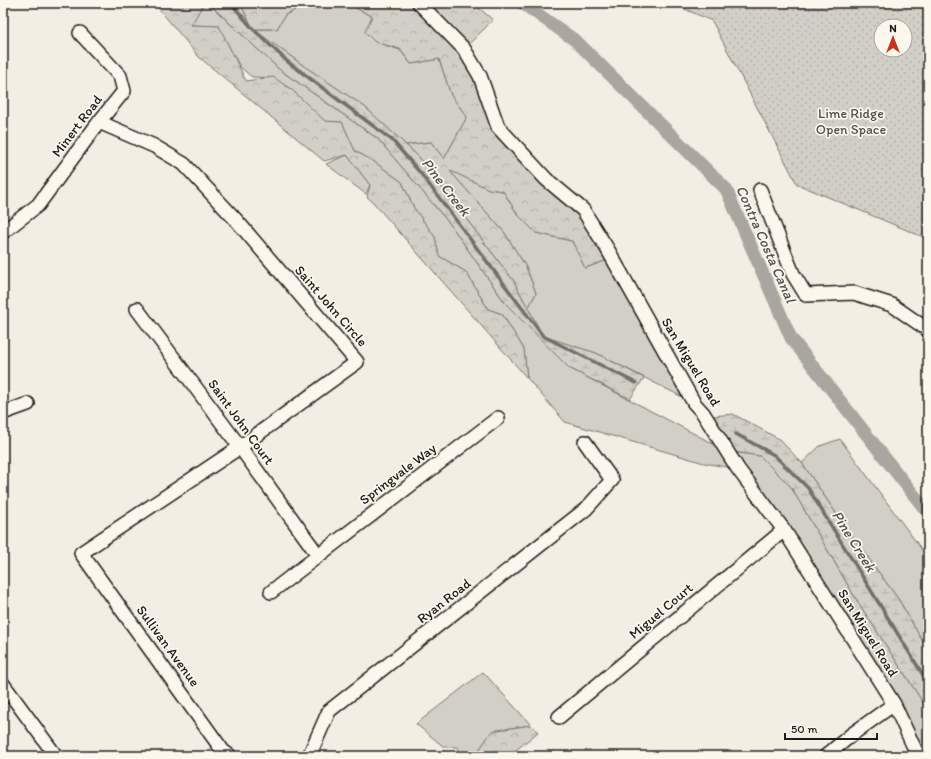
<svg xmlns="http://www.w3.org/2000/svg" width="931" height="759" viewBox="0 0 931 759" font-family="Itim,sans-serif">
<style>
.grass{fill:#d2cfc6;stroke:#777671}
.forest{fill:url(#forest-crowns);stroke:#777671}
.wetland{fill:url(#wetland-marsh);stroke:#777671}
.park{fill:url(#park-dots);stroke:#777671;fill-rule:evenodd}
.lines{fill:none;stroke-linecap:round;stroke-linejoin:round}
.stream{stroke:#716f6b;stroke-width:3.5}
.canal{stroke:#a9a6a0;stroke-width:13}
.street-casing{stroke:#1c1c1c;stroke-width:16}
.street{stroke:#fbf7ec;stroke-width:13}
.labels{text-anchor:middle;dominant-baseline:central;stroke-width:3.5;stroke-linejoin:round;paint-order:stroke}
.park-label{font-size:14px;fill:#53524f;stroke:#fbf7ec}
.street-label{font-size:14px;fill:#1c1c1c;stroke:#fbf7ec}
.water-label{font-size:15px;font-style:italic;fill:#545351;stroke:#fbf7ec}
</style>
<defs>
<pattern id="forest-crowns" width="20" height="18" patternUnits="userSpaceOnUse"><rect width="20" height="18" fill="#d2cfc6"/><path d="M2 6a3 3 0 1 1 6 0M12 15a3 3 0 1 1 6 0" fill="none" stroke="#b4b1aa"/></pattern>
<pattern id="wetland-marsh" width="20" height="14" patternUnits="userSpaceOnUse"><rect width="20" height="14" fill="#d2cfc6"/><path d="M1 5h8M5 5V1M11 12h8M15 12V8" fill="none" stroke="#b4b1aa"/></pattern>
<pattern id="park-dots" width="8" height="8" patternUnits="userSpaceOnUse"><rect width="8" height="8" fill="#d2cfc6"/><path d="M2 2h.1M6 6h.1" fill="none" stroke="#b4b1aa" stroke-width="1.8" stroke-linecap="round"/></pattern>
</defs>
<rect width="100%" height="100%" fill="#f2eee4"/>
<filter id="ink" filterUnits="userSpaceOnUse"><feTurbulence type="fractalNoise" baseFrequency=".025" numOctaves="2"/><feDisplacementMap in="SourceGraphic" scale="8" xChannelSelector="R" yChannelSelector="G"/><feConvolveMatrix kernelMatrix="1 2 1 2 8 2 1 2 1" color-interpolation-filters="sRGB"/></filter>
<g filter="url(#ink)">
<path class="grass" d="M204 3H208L280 70 378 139 450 224 506 304 542 335 528 308 536 293 526 267 504 232 448 169 489 189 503 191 518 215 536 233 572 241 585 268 613 258 694 403 596 353 543 337 569 368 727 451 760 456 791 487 856 599 928 710V756H918L894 704 738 469 704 463 565 422 527 378 524 349 502 314 488 309 466 272 439 256 435 237 414 208 402 182 373 161 355 151 342 122H325L292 90 273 78 252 77 240 67 218 26 190 25Z
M305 3H346L372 16 375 42 400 50 411 64 439 59 451 95 467 117 444 159 431 142 406 145 365 107 304 66 253 29H277L285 15 304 6Z
M347 155 370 185 366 194 326 164Z
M840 439 928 558V651L899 600 844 525 802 463 820 446Z
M483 672 531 725 492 731 475 756H461L458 747H444L416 724Z"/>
<path class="forest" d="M154 3H204L191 25 219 26 246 81 273 77 292 90 325 121 342 122 355 151 373 161 402 182 414 208 435 237 439 256 466 272 488 309 502 314 524 349 527 378 372 201 367 197 370 185 347 155 324 161 199 57Z
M240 3H305L304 6 285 15 277 29H253Z
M346 3H473L493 20 464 49 502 131 583 210 613 258 585 268 572 241 536 233 518 215 503 191 489 189 449 170 504 232 526 267 536 293 528 308 513 280 418 156 406 145 431 142 444 159 467 117 451 95 439 59 411 64 400 49 375 42 365 32 372 16Z
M531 725 538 732 509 756H475L492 731Z"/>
<path class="wetland" d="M208 3H240L253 29 304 66 365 107 418 156 513 280 543 336 596 353 644 378 630 399 569 368 506 304 450 224 378 139 280 70Z
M733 414 779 439 802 463 844 525 899 600 928 651V710L856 599 791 487 760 456 727 451 703 417Z"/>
<path class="park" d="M671 3H928V239L797 184 712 21ZM881 26H905V50H881Z"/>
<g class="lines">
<path class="stream" d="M231 3 253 29 288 62 392 140 422 175 543 336 636 383
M736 434 774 455 808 488 928 683"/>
<path class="canal" d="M522 3 576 41 726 189 791 338 928 513"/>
<defs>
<path id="street" d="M419 3 464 49 480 76 498 127 546 179 583 210 608 250 694 403 703 413 738 469 784 530 894 704 918 756
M99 122 154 146 184 164 237 221 357 362 240 447 81 553 223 751 230 756
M760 190 793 274 806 295 854 293 892 305 928 330
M3 232 38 205 99 122 124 91 120 76 80 33
M137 309 240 447 318 555
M3 413 28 404
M271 592 498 418
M3 684 56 756
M559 717 784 530
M309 756 329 711 586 509 612 480 585 442
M826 756 851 735 894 704"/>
</defs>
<use href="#street" class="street-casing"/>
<use href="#street" class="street"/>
</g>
</g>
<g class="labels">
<g class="park-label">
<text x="851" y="113">Lime Ridge<tspan x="851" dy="16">Open Space</tspan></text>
</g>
<g class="street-label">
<text transform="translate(77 126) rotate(-53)">Minert Road</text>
<text transform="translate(331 306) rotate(49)">Saint John Circle</text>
<text transform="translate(691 362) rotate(59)">San Miguel Road</text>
<text transform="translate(241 422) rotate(54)">Saint John Court</text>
<text transform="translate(398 474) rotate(-37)">Springvale Way</text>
<text transform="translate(444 601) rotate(-38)">Ryan Road</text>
<text transform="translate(661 611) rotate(-40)">Miguel Court</text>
<text transform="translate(868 633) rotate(58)">San Miguel Road</text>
<text transform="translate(168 646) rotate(54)">Sullivan Avenue</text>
</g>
<g class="water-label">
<text transform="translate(446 187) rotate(52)">Pine Creek</text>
<text transform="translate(766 244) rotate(66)">Contra Costa Canal</text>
<text transform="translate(854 541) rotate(58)">Pine Creek</text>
</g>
</g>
<rect width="931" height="759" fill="none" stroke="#fbf7ec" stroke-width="16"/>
<rect x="8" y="8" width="915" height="743" fill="none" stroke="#1c1c1c" stroke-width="1.5" filter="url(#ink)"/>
<g transform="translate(893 38)"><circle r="19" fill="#fbf7ec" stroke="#a29f99"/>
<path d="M0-3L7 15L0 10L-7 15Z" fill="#c8321e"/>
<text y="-6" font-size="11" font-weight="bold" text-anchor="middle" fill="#1c1c1c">N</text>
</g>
<path d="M785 733v6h92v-6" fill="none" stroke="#1c1c1c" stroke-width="2"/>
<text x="791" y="733" font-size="12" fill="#1c1c1c" stroke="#fbf7ec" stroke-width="3" paint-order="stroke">50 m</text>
</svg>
